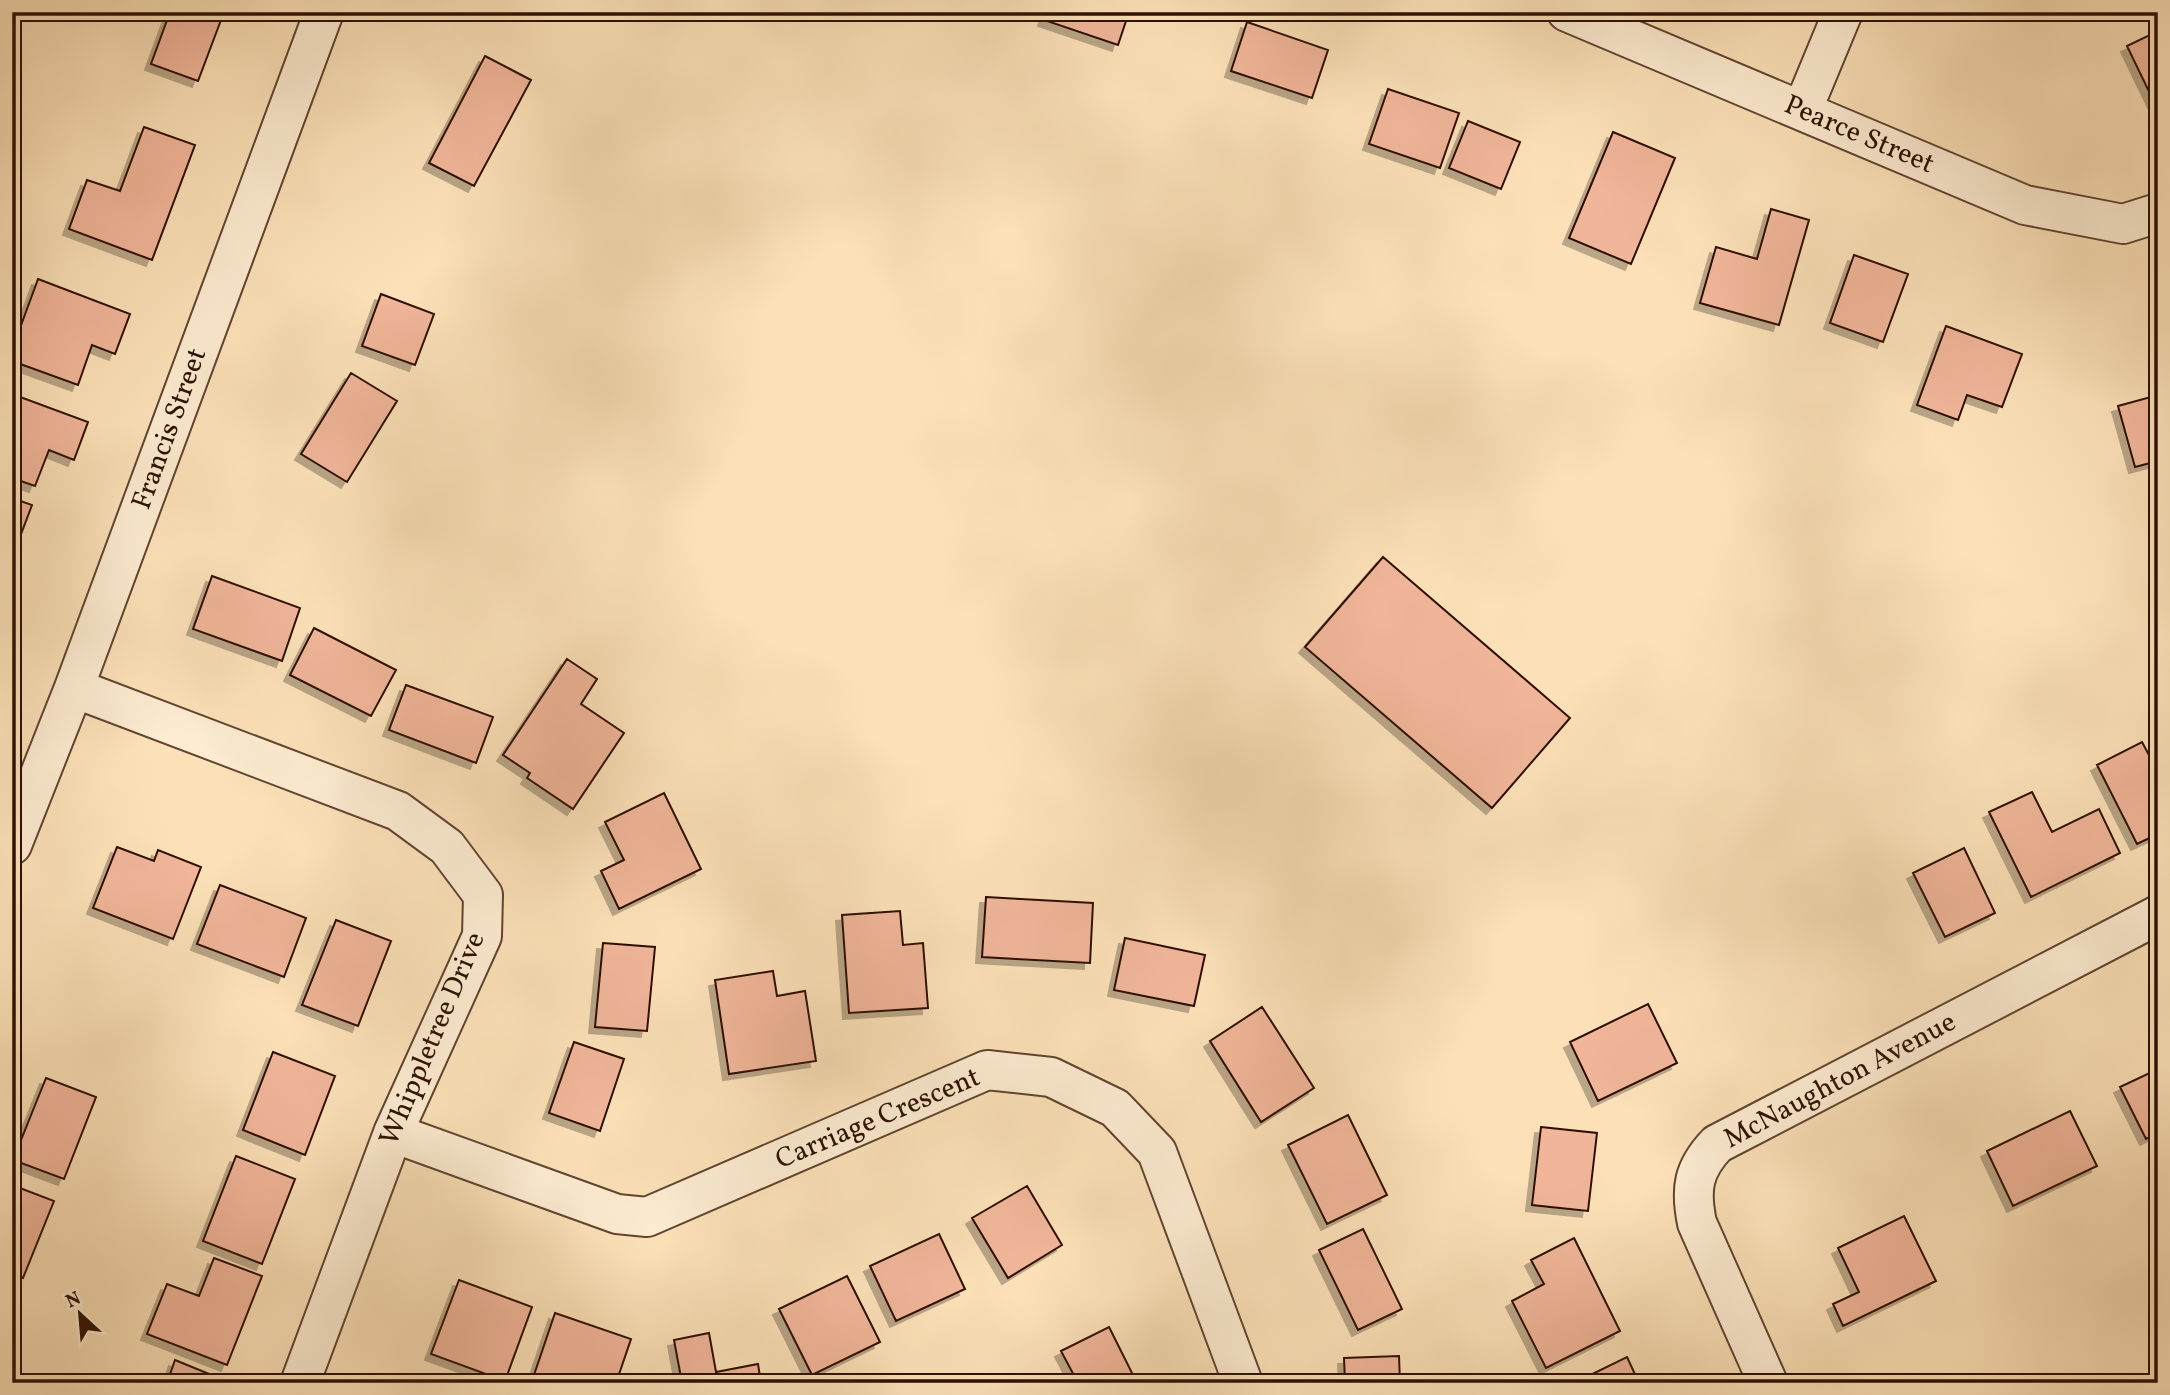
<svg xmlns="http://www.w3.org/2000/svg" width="2170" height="1395" viewBox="0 0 2170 1395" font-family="Vollkorn,serif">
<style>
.building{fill:#f1b69a;stroke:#2d1002;stroke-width:2;filter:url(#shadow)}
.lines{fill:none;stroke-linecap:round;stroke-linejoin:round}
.minor-casing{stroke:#614430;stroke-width:42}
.minor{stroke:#fdecd1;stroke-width:38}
.labels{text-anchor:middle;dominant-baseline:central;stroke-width:5;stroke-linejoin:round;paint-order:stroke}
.street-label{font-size:28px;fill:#2d1002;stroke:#fdecd1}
</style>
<defs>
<filter id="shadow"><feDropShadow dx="-6" dy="6" stdDeviation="0" flood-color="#0004"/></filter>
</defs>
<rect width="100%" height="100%" fill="#fce1b8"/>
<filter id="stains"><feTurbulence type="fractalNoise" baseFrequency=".00286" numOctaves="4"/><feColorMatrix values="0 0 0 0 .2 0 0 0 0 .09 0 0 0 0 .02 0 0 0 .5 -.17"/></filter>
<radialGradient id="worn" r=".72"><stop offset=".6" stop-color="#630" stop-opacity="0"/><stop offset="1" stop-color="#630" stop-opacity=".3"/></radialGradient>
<path class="building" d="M170 12H224L198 81 151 64Z
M1047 12H1129L1118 45 1044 20Z
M1247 22 1328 50 1312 98 1231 71Z
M2158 31V100L2154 102 2127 46Z
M485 56 531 80 474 186 429 163Z
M1388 89 1459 113 1440 168 1369 144Z
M1468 121 1520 142 1501 189 1449 168Z
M144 127 195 145 152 260 69 229 87 180 120 191Z
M1613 132 1675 158 1631 264 1569 238Z
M1771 209 1809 220 1779 325 1700 303 1716 247 1757 259Z
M1854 255 1908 274 1883 342 1830 323Z
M38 279 130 314 115 354 92 345 78 385 12 361V350Z
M381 294 434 314 415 365 362 346Z
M1946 326 2022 354 2002 407 1967 395 1958 420 1917 405Z
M351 373 397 401 347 482 301 454Z
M12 394 88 422 74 460 49 450 35 486 12 478Z
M2158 395V461L2135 467 2118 406Z
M12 498 32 505 12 558Z
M1383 557 1570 718 1492 808 1305 647Z
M212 576 300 608 282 661 193 629Z
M314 628 396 670 371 716 290 675Z
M567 659 597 679 581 704 624 733 573 809 527 778 530 773 503 755Z
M406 685 493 717 476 763 389 730Z
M2142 742 2158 772V834L2137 844 2097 765Z
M2032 792 2052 832 2099 809 2120 853 2031 897 1989 812Z
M664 793 701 869 619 909 601 871 624 860 605 822Z
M117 847 154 861 158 850 201 867 173 939 93 908Z
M1964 848 1995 913 1945 937 1913 873Z
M220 885 306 918 284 977 197 944Z
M986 897 1093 903 1090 963 982 957Z
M900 911 903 945 923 943 928 1008 849 1013 842 915Z
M336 920 391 941 358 1026 302 1005Z
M1125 938 1205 955 1194 1006 1114 990Z
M603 943 655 947 647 1031 595 1027Z
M773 971 777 996 805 991 816 1061 729 1074 715 980Z
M1648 1004 1677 1063 1598 1101 1570 1042Z
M1262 1007 1314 1088 1261 1122 1210 1041Z
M574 1042 624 1059 600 1131 549 1113Z
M273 1052 335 1076 305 1155 243 1130Z
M2158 1069V1133L2146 1139 2120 1087Z
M46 1078 96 1097 64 1179 13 1160Z
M2070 1111 2097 1166 2013 1206 1987 1151Z
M1348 1115 1387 1195 1327 1224 1288 1145Z
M1541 1127 1597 1133 1588 1211 1532 1205Z
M236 1156 295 1179 262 1264 203 1241Z
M12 1185 54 1201 23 1278 12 1274Z
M1027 1186 1062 1245 1008 1278 972 1218Z
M1904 1216 1936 1281 1843 1326 1833 1304 1859 1292 1838 1248Z
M1363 1229 1402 1309 1358 1330 1319 1250Z
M939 1234 965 1289 896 1321 870 1266Z
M1574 1238 1620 1331 1546 1368 1512 1301 1544 1284 1531 1260Z
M214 1258 262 1276 227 1365 147 1334 167 1284 199 1296Z
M847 1276 880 1342 812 1375 779 1309Z
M459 1280 532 1307 505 1381 431 1354Z
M555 1313 631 1339 616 1383H556L534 1375Z
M1109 1327 1137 1383H1078L1061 1351Z
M709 1333 716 1372 758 1364 761 1383H682L674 1340Z
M1399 1356 1400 1383H1345L1344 1358Z
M1627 1357 1639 1383H1574Z
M175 1360 219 1378 217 1383H167Z"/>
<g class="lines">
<defs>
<path id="minor" d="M1567 12 2025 205 2123 224 2158 213
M1802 111 1843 12
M74 688 398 811 447 847 483 895 482 936 393 1133 300 1383
M12 845 74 688 324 12
M393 1133 617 1214 647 1217 987 1070 1051 1077 1115 1108 1157 1152 1243 1383
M1768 1383 1697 1223C1690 1189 1693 1169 1717 1144L2158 915"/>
</defs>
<use href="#minor" class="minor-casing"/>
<use href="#minor" class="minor"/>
</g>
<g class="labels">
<g class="street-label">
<text transform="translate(1859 135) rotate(23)">Pearce Street</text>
<text transform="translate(170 429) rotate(-70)">Francis Street</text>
<text transform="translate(433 1039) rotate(-67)">Whippletree Drive</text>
<text transform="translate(1840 1081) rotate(-28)">McNaughton Avenue</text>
<text transform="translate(878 1119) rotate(-23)">Carriage Crescent</text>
</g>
</g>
<rect width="2170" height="1395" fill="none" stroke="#fce1b8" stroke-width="42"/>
<rect x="14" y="14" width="2142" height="1367" fill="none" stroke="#2d1002" stroke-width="3.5"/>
<rect x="21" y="21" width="2128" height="1353" fill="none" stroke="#2d1002" stroke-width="2"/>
<g transform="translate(80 1314) rotate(334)" stroke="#fdecd1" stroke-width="5" paint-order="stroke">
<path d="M0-5L12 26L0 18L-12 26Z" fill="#2d1002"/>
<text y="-10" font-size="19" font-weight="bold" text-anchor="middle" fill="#2d1002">N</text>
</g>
<rect width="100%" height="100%" filter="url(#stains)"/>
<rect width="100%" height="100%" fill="url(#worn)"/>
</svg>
